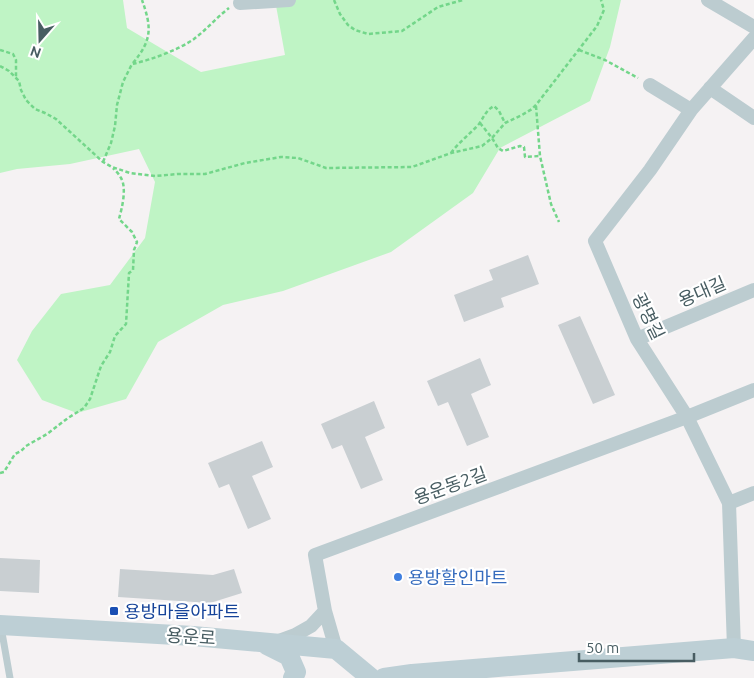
<svg xmlns="http://www.w3.org/2000/svg" width="754" height="678" viewBox="0 0 754 678" font-family="Ubuntu,'Noto Sans KR',sans-serif">
<style>
.green{fill:#bff4c5}
.building{fill:#c9cfd2}
.lines{fill:none;stroke-linecap:round;stroke-linejoin:round}
.path{stroke:#73d68a;stroke-width:2.5;stroke-dasharray:4 2.5;stroke-linecap:butt}
.service{stroke:#bcccd0;stroke-width:7}
.minor{stroke:#bcccd0;stroke-width:14}
.secondary{stroke:#bdcfd5;stroke-width:20}
.shop-dot{fill:#3f7fe0;stroke:#fff;stroke-width:2}
.transit-dot{fill:#1a4fb4;stroke:#fff;stroke-width:2}
.labels{text-anchor:middle;dominant-baseline:central;stroke-width:4.5;stroke-linejoin:round;paint-order:stroke}
.street-label{font-size:18px;fill:#485d62;stroke:#fff}
.shop-label{font-size:18px;fill:#366cbe;stroke:#fff;text-anchor:start}
.transit-label{font-size:18px;fill:#164399;stroke:#fff;text-anchor:start}
</style>
<rect width="100%" height="100%" fill="#f5f2f3"/>
<path class="green" d="M0 0H123L127 28 201 72 285 55 275 0H621L610 47 590 101 500 148 473 193 391 252 283 291 223 305 158 342 126 399 77 413 42 400 17 360 32 331 61 294 110 285 145 238 155 182 139 149 70 164 17 169 0 173Z"/>
<path class="building" d="M528 255 539 284 501 298 504 307 464 322 454 295 493 280 489 270Z
M580 316 615 395 593 404 558 325Z
M480 358 491 385 471 394 489 437 467 446 448 402 438 406 427 381Z
M374 401 385 428 365 437 383 480 361 489 342 445 332 449 321 424Z
M262 441 273 467 252 476 271 519 248 529 229 484 219 488 208 463Z
M0 558 40 560 39 593 0 591Z
M120 569 213 575 234 569 242 593 210 603 118 597Z"/>
<g class="lines">
<path class="path" d="M334 0 340 14 348 25 355 30 368 34 402 31 438 7 463 0
M0 50 13 54 16 60V77
M579 50 605 60 638 78
M133 63C152 40 152 28 142 0
M0 66 9 71 19 81 21 90 26 100 35 109 45 113 56 119 103 162 112 167 130 173 155 176 178 174H205L245 163 281 157 298 158 326 168 412 167 451 153 482 146 492 138 505 123 522 115 532 109 536 105 597 26 604 10 601 0
M536 106 540 156 551 204 559 222
M480 123 492 138 498 148 503 151 520 146 524 147 525 157 540 156
M451 153C459 142 470 134 479 124 484 117 486 110 494 106L499 111 505 123
M103 162 111 143 115 126 117 105 123 82 132 64C151 60 178 50 194 39 206 30 216 18 229 8
M0 473 4 472 15 454 21 451 26 446 47 434 68 418 84 408 90 399 101 366 110 352 115 336 126 324 129 273 133 270 134 250 137 242 132 232 119 219C122 208 127 188 121 178 119 174 116 171 113 168"/>
<path class="service" d="M1 627 10 678"/>
<path class="minor" d="M708 0 754 27
M240 3 289 0
M650 85 691 110
M710 88 754 118
M637 339 754 290
M729 503 754 493
M276 642 295 635 311 626 325 611
M734 648 729 503 687 417 637 339 595 241 650 170 691 110 754 38
M336 649 325 611 315 555 687 417 754 390"/>
<path class="secondary" d="M0 625 193 636 336 649 371 678
M267 645 289 656 296 672 293 678
M384 678 412 674 734 648 754 651"/>
</g>
<circle class="shop-dot" cx="398" cy="577" r="5"/>
<rect class="transit-dot" x="109" y="606" width="10" height="10" rx="2.5"/>
<g class="labels">
<g class="street-label">
<text transform="translate(702 291) rotate(-23)">용대길</text>
<text transform="translate(649 316) rotate(64)">광명길</text>
<text transform="translate(450 485) rotate(-20)">용운동2길</text>
<text transform="translate(191 636) rotate(4)">용운로</text>
</g>
<g class="shop-label">
<text x="408" y="577">용방할인마트</text>
</g>
<g class="transit-label">
<text x="124" y="611">용방마을아파트</text>
</g>
</g>
<g transform="translate(40 40) rotate(200)" stroke="#ffffff" stroke-width="4" paint-order="stroke">
<path d="M0-4L9 19L0 12L-9 19Z" fill="#485d62"/>
<text y="-8" font-size="14" font-weight="bold" text-anchor="middle" fill="#485d62">N</text>
</g>
<path d="M579 653v8h115v-8" fill="none" stroke="#485d62" stroke-width="2.5"/>
<text x="586" y="653" font-size="15" fill="#485d62" stroke="#ffffff" stroke-width="4" paint-order="stroke">50 m</text>
</svg>
